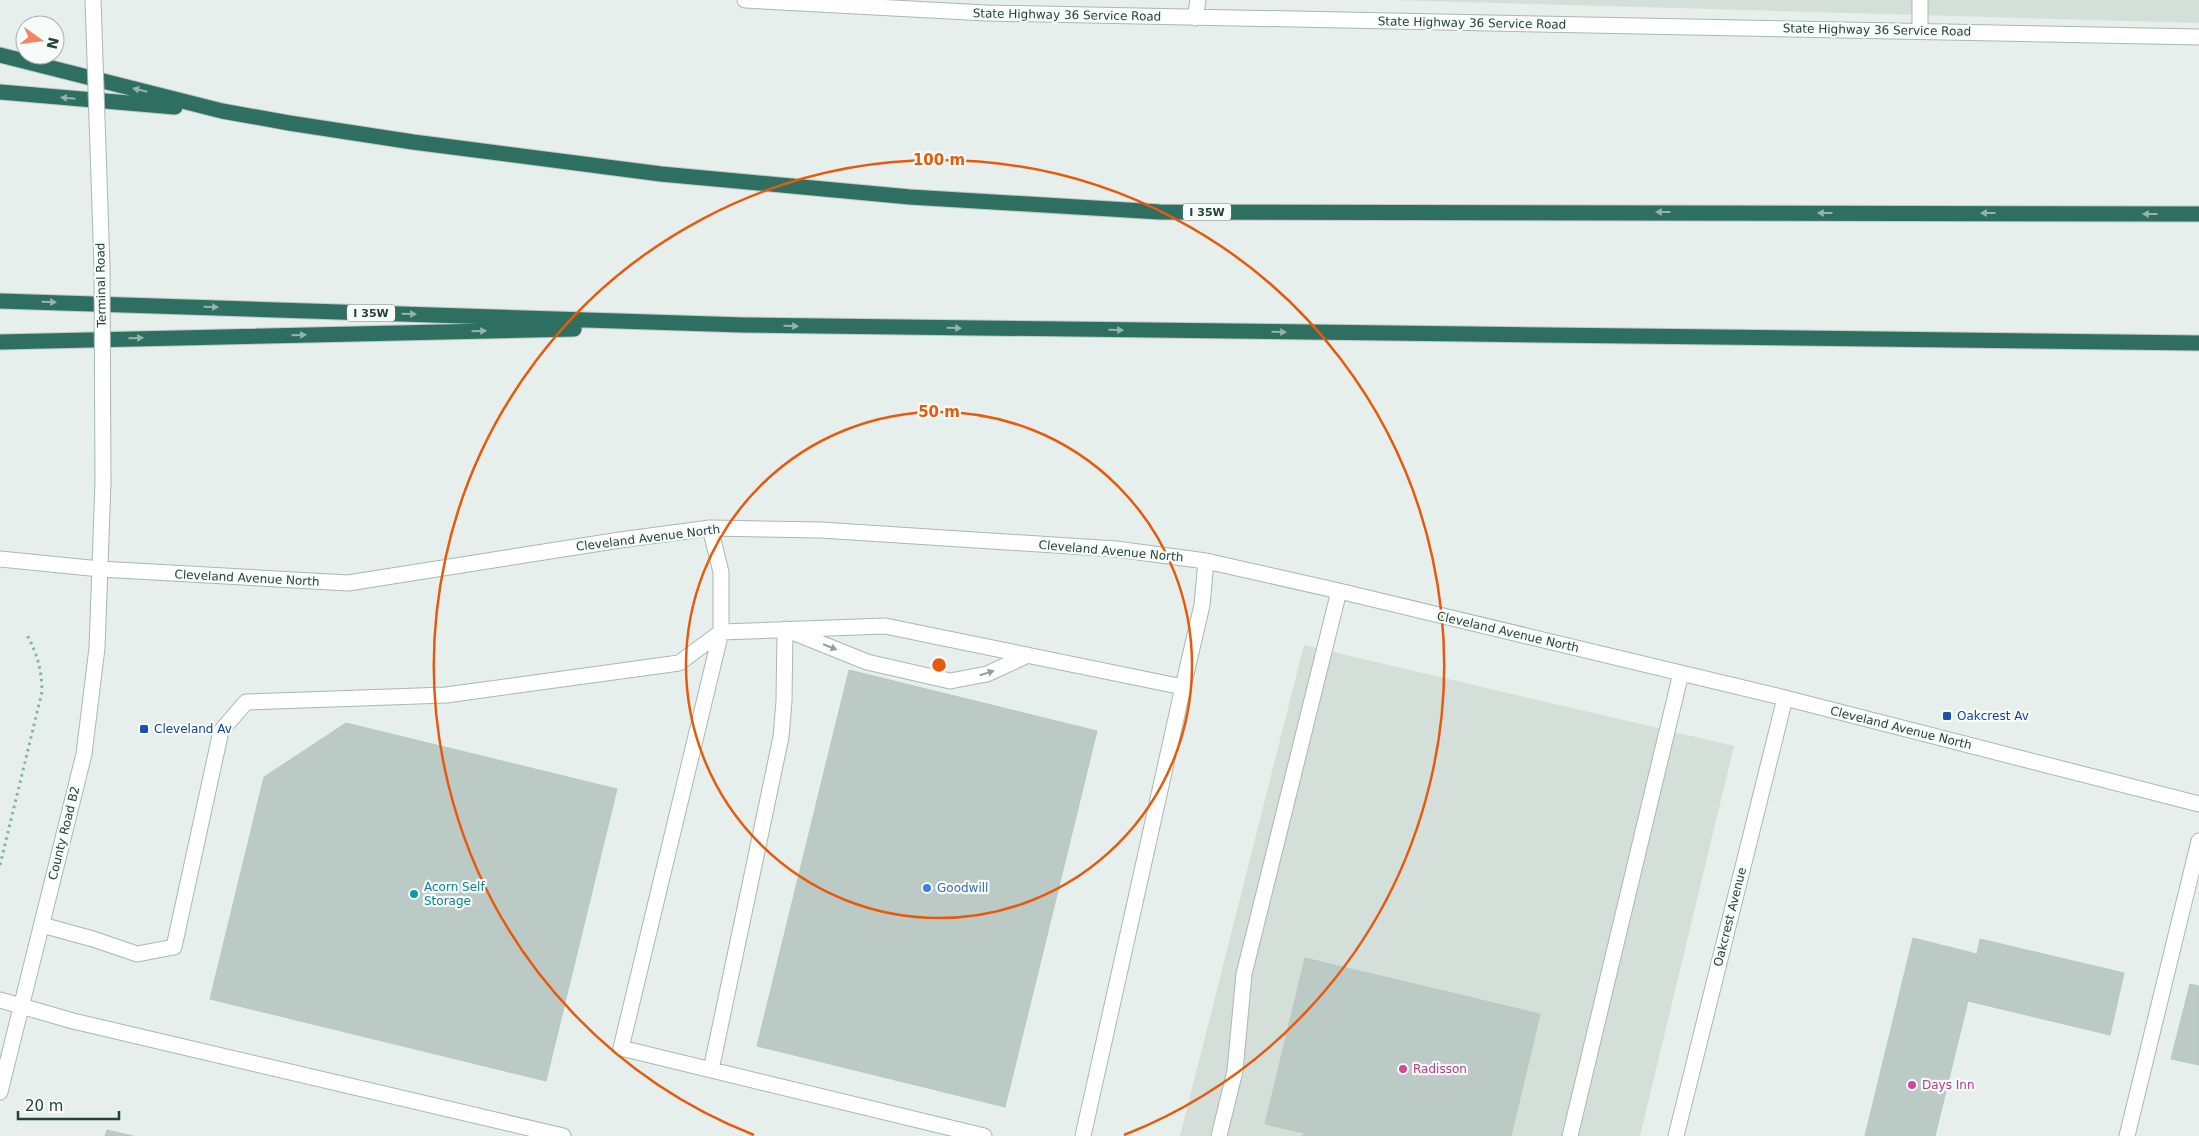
<svg xmlns="http://www.w3.org/2000/svg" width="2199" height="1136" viewBox="0 0 2199 1136" font-family="'DejaVu Sans',sans-serif">
<style>
.built{fill:#d4dfda}
.building{fill:#bbcac4;stroke:#b8c9c2}
.lines{fill:none;stroke-linecap:round;stroke-linejoin:round}
.minor-casing{stroke:#a8b8b2;stroke-width:17}
.highway-casing{stroke:#c2cac8;stroke-width:17}
.path{stroke:#86b3a5;stroke-width:3;stroke-dasharray:2.5 4;stroke-linecap:butt}
.minor{stroke:#fff;stroke-width:15}
.highway{stroke:#2f6f62;stroke-width:15}
.minor-bridge-casing{stroke:#a8b8b2;stroke-width:17;stroke-linecap:butt}
.minor-bridge{stroke:#fff;stroke-width:15}
.oneway{fill:#93b5ae}
.oneway2{fill:#92a09c}
.ring{fill:none;stroke:#e8590c;stroke-width:2.5}
.transit-dot{fill:#1a4fb4;stroke:#f7fbf9;stroke-width:2}
.shop-dot{fill:#3f7fe0;stroke:#f7fbf9;stroke-width:2}
.culture-dot{fill:#0f9aa8;stroke:#f7fbf9;stroke-width:2}
.hotel-dot{fill:#d1479c;stroke:#f7fbf9;stroke-width:2}
.labels{text-anchor:middle;dominant-baseline:central;stroke-width:4.5;stroke-linejoin:round;paint-order:stroke}
.shield{fill:#f7fbf9;stroke:#637a73;stroke-width:1}
.shield-label{font-size:11px;font-weight:bold;fill:#24423a}
.street-label{font-size:12px;fill:#24423a;stroke:#f7fbf9}
.transit-label{font-size:12px;fill:#164399;stroke:#f7fbf9;text-anchor:start}
.culture-label{font-size:12px;fill:#0d838f;stroke:#f7fbf9;text-anchor:start}
.shop-label{font-size:12px;fill:#366cbe;stroke:#f7fbf9;text-anchor:start}
.hotel-label{font-size:12px;fill:#b23c85;stroke:#f7fbf9;text-anchor:start}
.centre{fill:#e8590c;stroke:#f7fbf9;stroke-width:2.5}
.ring-label{font-size:15px;text-anchor:middle;font-weight:bold;fill:#e8590c;stroke:#f7fbf9;stroke-width:4.5;stroke-linejoin:round;paint-order:stroke}
</style>
<rect width="100%" height="100%" fill="#e6efeb"/>
<path class="built" d="M1390 0H2199V23Z
M1304 645 1734 746 1640 1136H1180Z"/>
<path class="building" d="M849 670 1097 731 1005 1107 757 1046Z
M346 723 617 789 546 1081 210 999 264 777Z
M1913 938 1977 954 1980 939 2124 973 2110 1035 1968 1001 1935 1136H1865Z
M1305 958 1540 1014 1511 1136H1303L1304 1133 1265 1124Z
M2190 984 2199 986V1065L2171 1059Z
M107 1130 133 1136H105Z"/>
<g class="lines">
<defs>
<path id="minor" d="M745 0 986 13 2199 37
M1195 18 1198 0
M1920 31V0
M710 528 721 572V632L621 1048 984 1136
M0 559 100 569 348 583 620 540 710 528 821 530 1116 549 1206 561 1339 591 1785 698 2199 804
M42 925 93 939 137 954 174 947 221 731 246 702 446 695 679 663 721 632 885 626 1183 687 1202 605 1206 561
M0 1000 73 1021 563 1136
M711 1070 781 737 784 701 785 629 867 662 950 681 987 674 1028 655
M0 1092 84 754 97 648 103 483
M1083 1136 1183 687
M1219 1136 1235 1071 1244 974 1339 591
M1570 1136 1681 673
M1676 1136 1785 698
M2127 1136 2199 841"/>
<path id="highway" d="M0 55 222 111 289 123 413 142 661 174 910 197 1160 212 2199 214
M0 92 175 107
M0 301 743 325 2199 343
M0 342 574 329"/>
</defs>
<use href="#minor" class="minor-casing"/>
<use href="#highway" class="highway-casing"/>
<path class="path" d="M0 865 42 692C42 670 37 653 26 633"/>
<use href="#minor" class="minor"/>
<use href="#highway" class="highway"/>
<defs>
<path id="minor-bridge" d="M93 0 102 267 103 483"/>
</defs>
<use href="#minor-bridge" class="minor-bridge-casing"/>
<use href="#minor-bridge" class="minor-bridge"/>
</g>
<defs><path id="oneway-solid" d="M-6-.8H1V-3.2L6.5 0L1 3.2V.8H-6Z" transform="scale(1.25)"/></defs>
<g class="oneway">
<use href="#oneway-solid" transform="translate(140 90) rotate(-166)"/>
<use href="#oneway-solid" transform="translate(68 98) rotate(-175)"/>
<use href="#oneway-solid" transform="translate(1663 212) rotate(-180)"/>
<use href="#oneway-solid" transform="translate(1825 213) rotate(-180)"/>
<use href="#oneway-solid" transform="translate(1988 213) rotate(-180)"/>
<use href="#oneway-solid" transform="translate(2150 214) rotate(-180)"/>
<use href="#oneway-solid" transform="translate(49 302) rotate(1)"/>
<use href="#oneway-solid" transform="translate(211 307) rotate(2)"/>
<use href="#oneway-solid" transform="translate(409 314) rotate(2)"/>
<use href="#oneway-solid" transform="translate(791 326) rotate(1)"/>
<use href="#oneway-solid" transform="translate(954 328) rotate(1)"/>
<use href="#oneway-solid" transform="translate(1116 330) rotate(1)"/>
<use href="#oneway-solid" transform="translate(479 331) rotate(-1)"/>
<use href="#oneway-solid" transform="translate(1279 332) rotate(1)"/>
<use href="#oneway-solid" transform="translate(299 335) rotate(-1)"/>
<use href="#oneway-solid" transform="translate(136 338) rotate(-1)"/>
</g>
<g class="oneway2">
<use href="#oneway-solid" transform="translate(830 647) rotate(22)"/>
<use href="#oneway-solid" transform="translate(987 673) rotate(-18)"/>
</g>
<g class="ring">
<circle cx="939" cy="665" r="253"/>
<path d="M754 1135A505 505 0 1 1 1124 1135"/>
</g>
<g class="transit-dot">
<rect x="1942" y="711" width="10" height="10" rx="2.5"/>
<rect x="139" y="724" width="10" height="10" rx="2.5"/>
</g>
<circle class="shop-dot" cx="927" cy="888" r="5"/>
<circle class="culture-dot" cx="414" cy="894" r="5"/>
<g class="hotel-dot">
<circle cx="1403" cy="1069" r="5"/>
<circle cx="1912" cy="1085" r="5"/>
</g>
<g class="labels">
<g class="shield">
<rect x="1183" y="203.5" width="48" height="17" rx="4"/>
<rect x="347" y="304.5" width="48" height="17" rx="4"/>
</g>
<g class="shield-label">
<text x="1207" y="212">I 35W</text>
<text x="371" y="313">I 35W</text>
</g>
<g class="street-label">
<text transform="translate(1067 15) rotate(1)">State Highway 36 Service Road</text>
<text transform="translate(1472 23) rotate(1)">State Highway 36 Service Road</text>
<text transform="translate(1877 30) rotate(1)">State Highway 36 Service Road</text>
<text transform="translate(101 285) rotate(-91)">Terminal Road</text>
<text transform="translate(648 538) rotate(-7)">Cleveland Avenue North</text>
<text transform="translate(1111 551) rotate(5)">Cleveland Avenue North</text>
<text transform="translate(247 578) rotate(3)">Cleveland Avenue North</text>
<text transform="translate(1508 632) rotate(13)">Cleveland Avenue North</text>
<text transform="translate(1901 728) rotate(14)">Cleveland Avenue North</text>
<text transform="translate(64 833) rotate(-76)">County Road B2</text>
<text transform="translate(1730 917) rotate(-76)">Oakcrest Avenue</text>
</g>
<g class="transit-label">
<text x="1957" y="716">Oakcrest Av</text>
<text x="154" y="729">Cleveland Av</text>
</g>
<g class="culture-label">
<text x="424" y="887">Acorn Self<tspan x="424" dy="14">Storage</tspan></text>
</g>
<g class="shop-label">
<text x="937" y="888">Goodwill</text>
</g>
<g class="hotel-label">
<text x="1413" y="1069">Radisson</text>
<text x="1922" y="1085">Days Inn</text>
</g>
</g>
<circle cx="939" cy="665" r="8" class="centre"/>
<g class="ring-label">
<text x="939" y="165">100 m</text>
<text x="939" y="417">50 m</text>
</g>
<g transform="translate(40 40) rotate(104)"><circle r="24" fill="#f7fbf9" stroke="#a3b1ad"/>
<path d="M0-4L9 19L0 12L-9 19Z" fill="#f4845f"/>
<text y="-8" font-size="14" font-weight="bold" text-anchor="middle" fill="#24423a">N</text>
</g>
<path d="M18 1111v8h101v-8" fill="none" stroke="#24423a" stroke-width="2.5"/>
<text x="25" y="1111" font-size="15" fill="#24423a" stroke="#f7fbf9" stroke-width="4" paint-order="stroke">20 m</text>
</svg>
